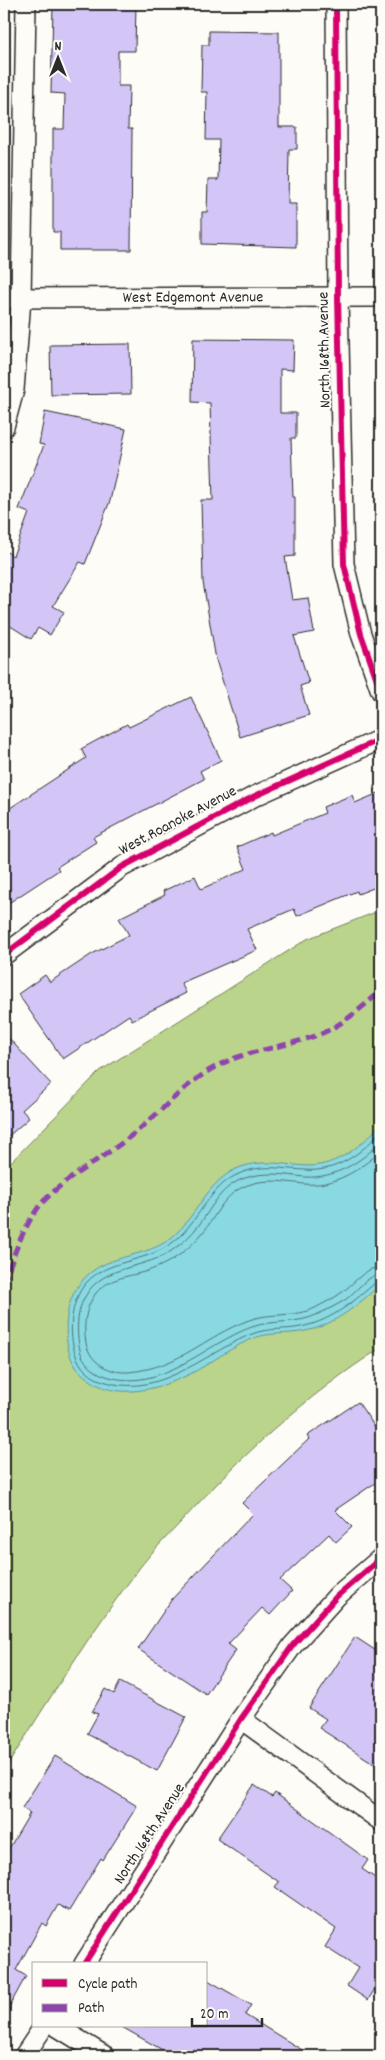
<svg xmlns="http://www.w3.org/2000/svg" width="385" height="2060" viewBox="0 0 385 2060" font-family="Dekko,sans-serif">
<style>
.green{fill:#bbd48b;stroke:#73805b}
.water{fill:#88d9e2;stroke:#639399}
.lines{fill:none;stroke-linecap:round;stroke-linejoin:round}
.shore{stroke:#507174;stroke-width:1}
.building{fill:#d4c5f7;stroke:#2b2b2b}
.street-casing{stroke:#2b2b2b;stroke-width:22}
.street{stroke:#fdfcf7;stroke-width:19}
.quiet{stroke:#8e44ad;stroke-width:5;stroke-dasharray:10 5;stroke-linecap:butt}
.cycleway-casing{stroke:#fdfcf7;stroke-width:9}
.cycleway{stroke:#d6006c;stroke-width:6}
.labels{text-anchor:middle;dominant-baseline:central;stroke-width:4;stroke-linejoin:round;paint-order:stroke}
.street-label{font-size:16px;fill:#2b2b2b;stroke:#fdfcf7}
</style>
<rect width="100%" height="100%" fill="#fdfcf7"/>
<filter id="ink" filterUnits="userSpaceOnUse"><feTurbulence type="fractalNoise" baseFrequency=".02" numOctaves="2"/><feDisplacementMap in="SourceGraphic" scale="10" xChannelSelector="R" yChannelSelector="G"/><feConvolveMatrix kernelMatrix="1 2 1 2 8 2 1 2 1" color-interpolation-filters="sRGB"/></filter>
<g filter="url(#ink)">
<path class="green" d="M381 910V1348C307 1395 241 1456 182 1521 168 1536 153 1550 141 1566 91 1631 48 1701 4 1771V1169L100 1071 307 939Z"/>
<path class="water" d="M381 1124V1284C360 1303 334 1326 305 1331 288 1335 270 1332 254 1338 231 1347 213 1362 192 1373 165 1387 121 1401 93 1382 79 1373 72 1365 68 1348 64 1326 66 1299 82 1281 104 1254 140 1259 167 1241 197 1220 205 1180 241 1167 264 1159 285 1165 308 1166 338 1166 362 1145 381 1124Z"/>
<g class="lines">
<path class="shore" d="M381 1131C362 1153 336 1173 305 1170 283 1169 262 1164 241 1173 207 1186 199 1225 169 1245 143 1263 108 1259 86 1283 72 1299 69 1325 73 1345 76 1362 86 1376 103 1381 159 1400 204 1353 252 1334 269 1327 287 1331 305 1326 332 1320 356 1300 376 1282L381 1280
M381 1141C362 1162 334 1179 305 1177 285 1175 265 1171 245 1178 221 1186 213 1206 199 1225 192 1234 184 1242 174 1249 147 1270 105 1263 86 1295 76 1311 76 1332 80 1350 83 1362 93 1372 106 1376 161 1394 204 1344 252 1327 274 1319 297 1325 318 1314 327 1310 337 1305 345 1300 356 1292 367 1275 381 1274
M381 1151C359 1170 335 1187 304 1184 285 1182 266 1178 248 1185 225 1193 218 1212 205 1230 197 1240 188 1249 178 1256 168 1263 155 1269 144 1272 126 1277 109 1278 96 1293 85 1307 83 1326 86 1343 90 1363 109 1373 129 1372 181 1367 203 1337 249 1320 270 1312 294 1318 315 1308 324 1303 333 1299 341 1293 354 1284 365 1267 381 1267"/>
</g>
<path class="building" d="M53 4H136L135 51H118V86H129L128 129H132L131 250H60V232H53V129H64L65 94 51 93Z
M209 31 279 32V127H297V149H289L288 204H296V247L202 244V212H207L208 180H218L219 140H206L207 92H201L202 45H209Z
M193 339 294 340 293 370 280 369V413H296V438H291L293 497H295V556L285 557 292 600 308 598 314 632 294 636 309 683 300 686 309 715 240 737 216 660 203 582 201 500H213L210 403 192 402Z
M130 344 131 394 51 395 50 345Z
M45 412 126 429 110 501 85 564 80 562 53 606 64 612 50 635 38 628 31 639 4 622V550L13 556 29 513 19 509 44 445 39 444Z
M191 697 221 760 200 771 204 779 93 837 96 842 57 867 59 870 4 906V812L86 758 81 749 127 724 129 727Z
M381 792V885L358 894 357 891 297 916 294 909 247 929 257 950 181 983 186 993 132 1020 129 1015 63 1059 18 994 45 975 50 982 92 954 129 935 119 918 165 895 163 891 195 876 201 889 246 869 237 847 271 832 272 835 325 813 323 807 352 795 355 803Z
M4 1033 51 1084 22 1110 29 1118 4 1140Z
M358 1402 381 1436V1479L335 1510 352 1527 336 1542 329 1534 280 1580 292 1591 270 1615 262 1608 228 1644 236 1650 206 1694 138 1649 172 1599 253 1514 242 1503 309 1439 307 1436Z
M355 1637 381 1654V1768L319 1728 326 1719 309 1708Z
M120 1682 186 1717 157 1771 87 1734 98 1714 92 1712 105 1689 114 1694Z
M55 1756 137 1806 103 1860 101 1858 69 1911 58 1905 46 1926 42 1923 16 1970 26 1976 4 2016V1857L30 1813 22 1808Z
M254 1785 272 1797 275 1793 368 1860 362 1869 381 1882V1979L368 2000 347 1986 358 1968 325 1947 336 1929 275 1887 279 1882 217 1839Z
M206 1979 251 2005 245 2015 312 2056H173L120 2026H206Z"/>
<g class="lines">
<defs>
<g id="street">
<path d="M336 4 338 297 344 564 361 634 381 691"/>
<path id="s1" d="M4 298 381 297"/>
<path d="M4 427 14 390 21 299 26 4"/>
<path d="M4 955 122 867 255 796 381 739"/>
<path d="M241 1719 381 1821"/>
<path d="M84 1964 241 1719 293 1645 337 1596 381 1558"/>
<path d="M56 2026 105 2056"/>
<path d="M24 2056 44 2026"/>
</g>
</defs>
<use href="#street" class="street-casing"/>
<use href="#street" class="street"/>
<path class="quiet" d="M4 1283C13 1256 23 1227 41 1204 65 1177 104 1158 132 1135 162 1112 186 1081 221 1064 250 1050 285 1047 315 1036 342 1026 360 1009 381 991"/>
<defs>
<path id="cycleway" d="M336 4 338 297 344 564 361 634 381 691
M4 955 122 867 255 796 381 739
M84 1964 241 1719 293 1645 337 1596 381 1558"/>
</defs>
<use href="#cycleway" class="cycleway-casing"/>
<use href="#cycleway" class="cycleway"/>
</g>
</g>
<g class="labels">
<g class="street-label">
<text stroke="none"><textPath href="#s1" startOffset="189">West Edgemont Avenue</textPath></text>
<text transform="translate(325 350) rotate(-91)">North 168th Avenue</text>
<text transform="translate(178 821) rotate(-28)">West Roanoke Avenue</text>
<text transform="translate(150 1834) rotate(-57)">North 168th Avenue</text>
</g>
</g>
<rect width="385" height="2060" fill="none" stroke="#fdfcf7" stroke-width="20"/>
<rect x="10" y="10" width="365" height="2040" fill="none" stroke="#2b2b2b" stroke-width="2" filter="url(#ink)"/>
<rect x="32" y="1962" width="175" height="65" fill="#fdfcf7" stroke="#a9a8a5"/>
<rect x="42" y="1979" width="25" height="8" fill="#d6006c" stroke="#a9a8a5"/>
<text x="78" y="1988" font-size="15" fill="#2b2b2b">Cycle path</text>
<rect x="42" y="2004" width="25" height="8" fill="#8e44ad" stroke="#a9a8a5"/>
<text x="78" y="2012" font-size="15" fill="#2b2b2b">Path</text>
<g transform="translate(58 58)" stroke="#fdfcf7" stroke-width="4" paint-order="stroke">
<path d="M0-4L9 19L0 12L-9 19Z" fill="#2b2b2b"/>
<text y="-8" font-size="14" font-weight="bold" text-anchor="middle" fill="#2b2b2b">N</text>
</g>
<path d="M192 2018v8h70v-8" fill="none" stroke="#2b2b2b" stroke-width="2.5"/>
<text x="200" y="2018" font-size="15" fill="#2b2b2b" stroke="#fdfcf7" stroke-width="4" paint-order="stroke">20 m</text>
</svg>
